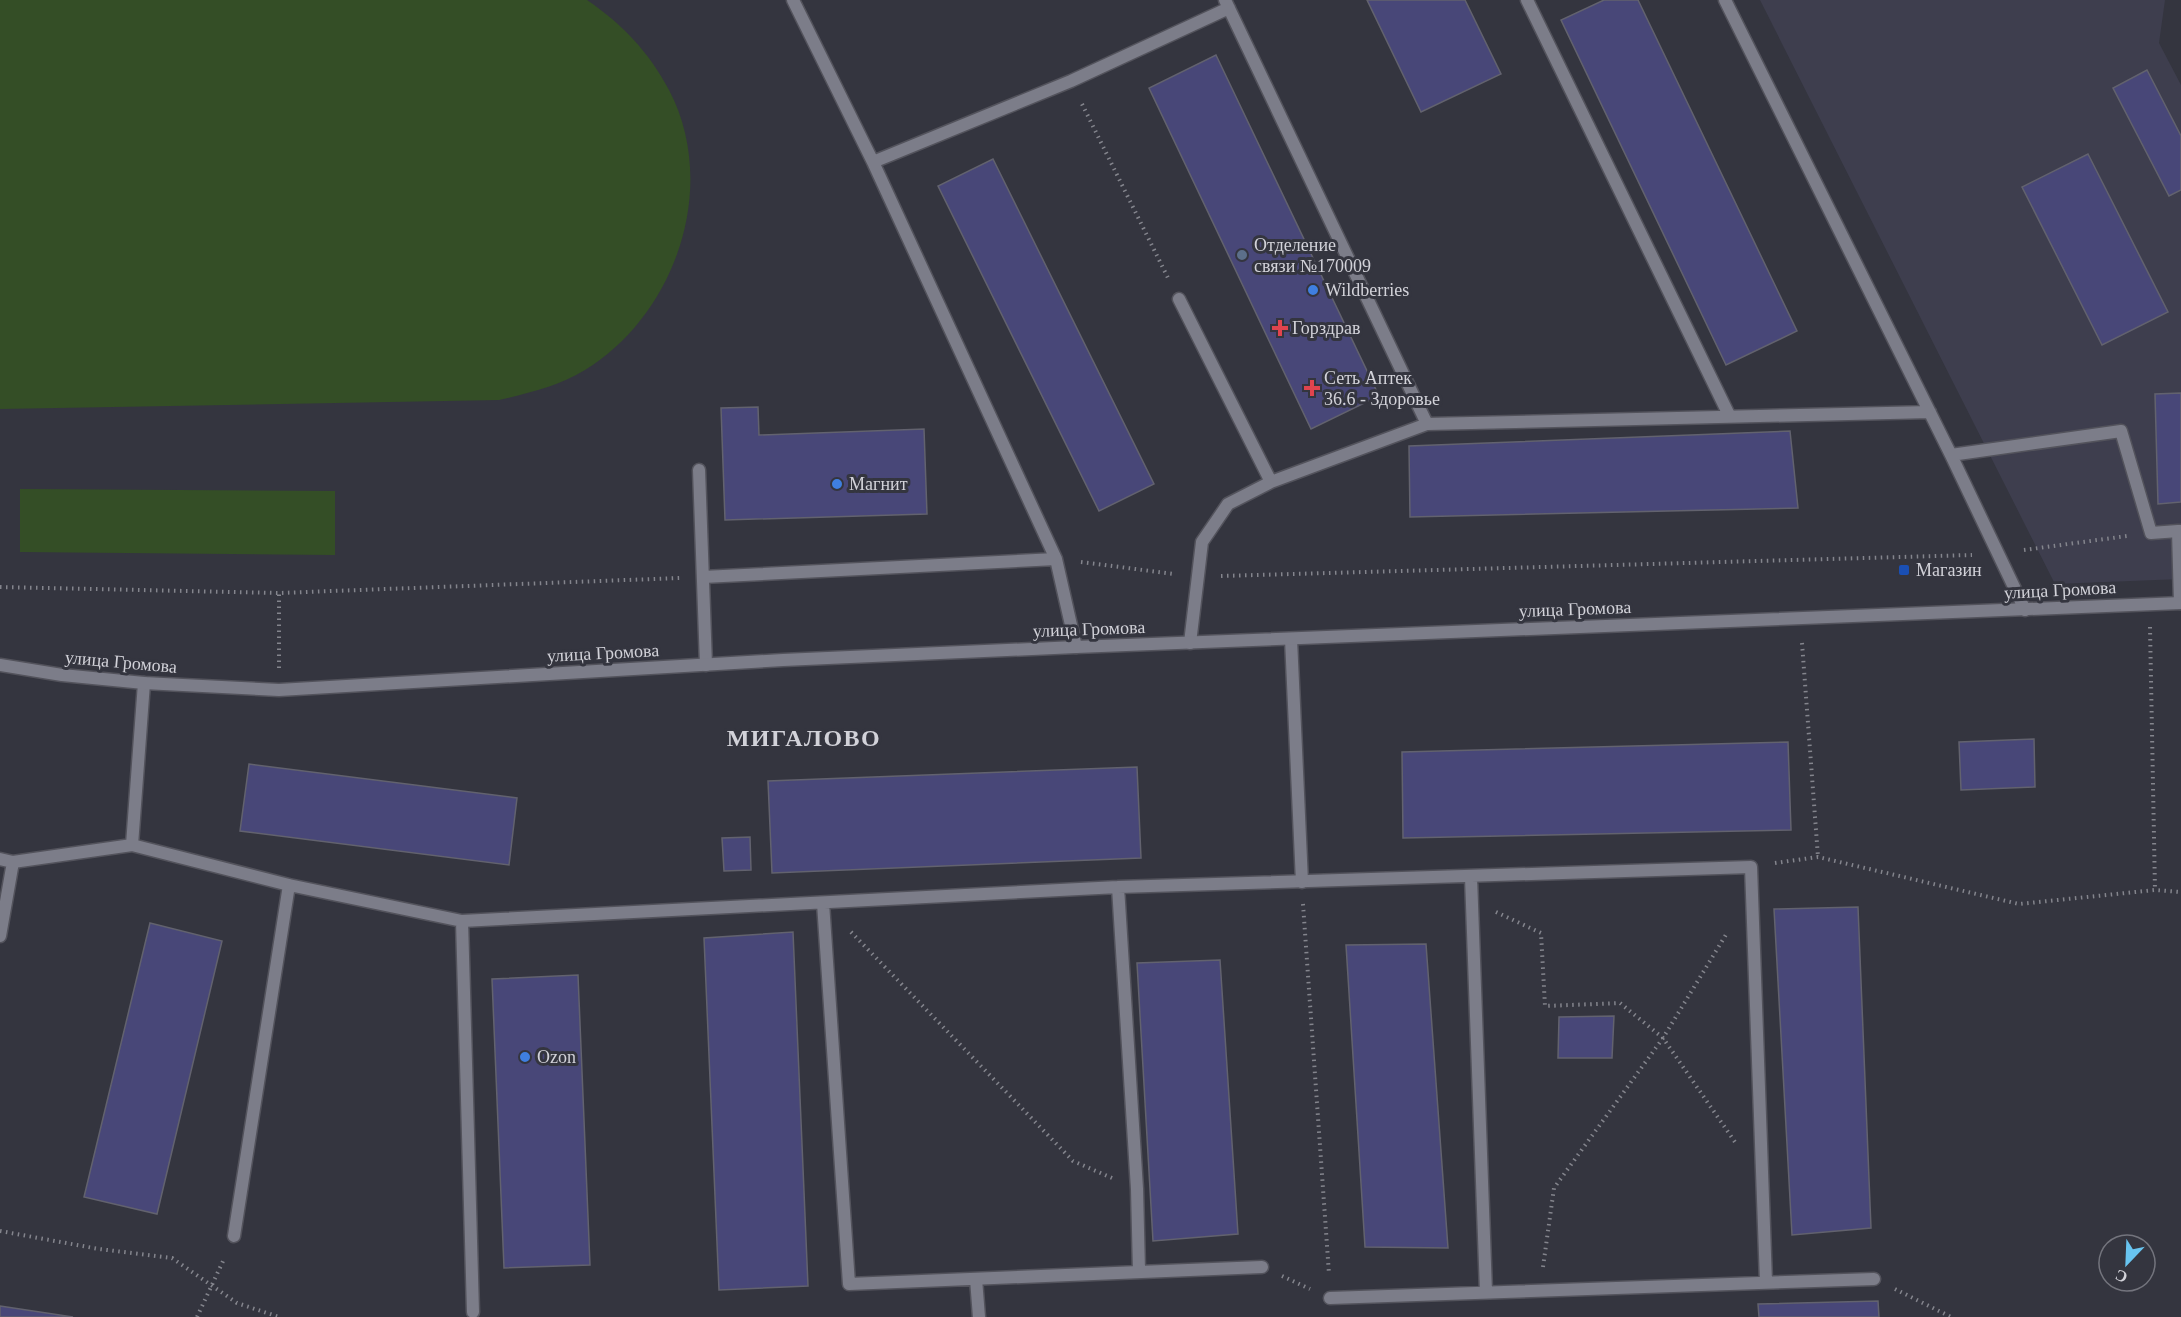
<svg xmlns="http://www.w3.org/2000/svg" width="2181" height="1317" viewBox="0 0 2181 1317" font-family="Georgia,serif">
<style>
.built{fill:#3e3e4e}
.green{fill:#344e26}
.building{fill:#484778;stroke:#62626e;stroke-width:1.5}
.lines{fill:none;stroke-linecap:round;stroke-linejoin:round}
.service-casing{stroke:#53535c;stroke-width:15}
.minor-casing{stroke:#53535c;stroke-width:15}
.tertiary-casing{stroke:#53535c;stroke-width:15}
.path{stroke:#84858d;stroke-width:4;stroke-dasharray:1.5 4.5;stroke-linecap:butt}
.service{stroke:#7c7d89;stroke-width:12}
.minor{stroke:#7c7d89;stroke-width:12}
.tertiary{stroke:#7c7d89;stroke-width:12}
.service-dot{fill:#5c6f8a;stroke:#34353f;stroke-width:2}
.shop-dot{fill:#3f7fe0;stroke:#34353f;stroke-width:2}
.health-dot{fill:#e0444e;stroke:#34353f;stroke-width:2}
.transit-dot{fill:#1a4fb4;stroke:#34353f;stroke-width:2}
.labels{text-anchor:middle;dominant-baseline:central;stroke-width:6;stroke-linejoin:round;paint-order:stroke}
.poi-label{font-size:18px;fill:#d2d2d9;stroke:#34353f;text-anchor:start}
.street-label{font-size:18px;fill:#d2d2d9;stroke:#34353f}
.district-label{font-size:24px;font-weight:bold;letter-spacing:1.5px;fill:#d2d2d9;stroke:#34353f}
</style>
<rect width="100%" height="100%" fill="#34353f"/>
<path class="built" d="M1760 0H2165L2159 43 2181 85V579L2055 584Z"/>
<path class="green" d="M0 0H587C622 24 649 52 669 90 720 187 675 315 585 370 559 386 529 393 499 400L0 409Z
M20 489 335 491V555L20 552Z"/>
<path class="building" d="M1367 0H1465L1501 74 1421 112Z
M1604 0H1638L1797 331 1726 365 1561 20Z
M1216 55 1379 396 1311 429 1149 88Z
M2147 70 2181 136V190L2169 196 2113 88Z
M2088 154 2168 312 2102 345 2022 187Z
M993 159 1154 484 1099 511 938 186Z
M2181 393V502L2158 504 2155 394Z
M758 407 759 435 924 429 927 514 725 520 721 408Z
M1790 431 1798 508 1410 517 1409 446Z
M2034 739 2035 787 1961 790 1959 742Z
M1788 742 1791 830 1403 838 1402 752Z
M249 764 517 798 509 865 240 831Z
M1137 767 1141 858 772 873 768 781Z
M750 837 751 870 724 871 722 838Z
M1858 907 1871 1228 1792 1235 1774 909Z
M150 923 222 941 157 1214 84 1197Z
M793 932 808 1286 719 1290 704 938Z
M1426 944 1448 1248 1365 1247 1346 945Z
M1220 960 1238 1234 1153 1241 1137 963Z
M578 975 590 1265 504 1268 492 979Z
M1614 1016 1612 1058H1558L1559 1017Z
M1878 1301 1879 1317H1759L1758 1304Z
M0 1306 73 1317H0Z"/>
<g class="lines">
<defs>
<path id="service" d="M793 0 873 162 1056 559 1076 647
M1527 0 1729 415
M1725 0 1951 455 2025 610
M873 162 1071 81 1229 8
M1179 299 1271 482
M1427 424 1930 412
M1951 455 2121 431 2151 533 2178 531
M699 470 706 665
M703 577 1056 559
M2180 603 2178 531H2181
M1190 643 1202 542 1228 504 1271 482 1427 424 1225 0
M132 845 289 885 462 921 1118 887 1751 867 1766 1282
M0 859 13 862 132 845 144 683
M1471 877 1486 1292
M1118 887 1137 1189 1139 1271
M823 903 849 1284 1262 1267
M462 921 473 1312
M0 936 13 862
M234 1236 289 885
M976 1279 979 1317
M1330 1298 1874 1279"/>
<path id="minor" d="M1291 639 1302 882"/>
<path id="tertiary" d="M0 665 62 675 144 683 279 690 783 660 1076 647 2181 603"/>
</defs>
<use href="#service" class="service-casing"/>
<use href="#minor" class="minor-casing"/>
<use href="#tertiary" class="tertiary-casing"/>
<path class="path" d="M1082 104 1169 280
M2024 550 2127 536
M1081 562 1174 574
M1221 576 1972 555
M0 587 279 593 680 578
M2150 627 2155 890
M1802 643 1818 857
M279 668V593
M1775 863 1818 857 2019 904 2155 890 2181 892
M1303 904 1329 1274
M1496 912 1541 933 1545 1006 1620 1003 1663 1038 1735 1142
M851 932 1073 1161 1112 1178
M0 1231 99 1249 172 1258 237 1303 279 1317
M1543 1267 1554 1188 1663 1038 1727 933
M1282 1276 1310 1289
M1895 1289 1951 1317
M197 1317 224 1259"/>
<use href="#service" class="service"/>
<use href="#minor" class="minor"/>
<use href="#tertiary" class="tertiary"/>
</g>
<circle class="service-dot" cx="1242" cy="255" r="6"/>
<g class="shop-dot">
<circle cx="1313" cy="290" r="6"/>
<circle cx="837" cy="484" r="6"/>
<circle cx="525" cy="1057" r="6"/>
</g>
<g class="health-dot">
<path d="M1277 319h6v6h6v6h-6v6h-6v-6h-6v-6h6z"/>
<path d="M1309 379h6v6h6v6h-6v6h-6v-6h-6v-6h6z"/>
</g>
<rect class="transit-dot" x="1898" y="564" width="12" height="12" rx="3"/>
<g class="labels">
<g class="poi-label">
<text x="1254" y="245">Отделение<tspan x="1254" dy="21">связи №170009</tspan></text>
<text x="1325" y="290">Wildberries</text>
<text x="1292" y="328">Горздрав</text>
<text x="1324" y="378">Сеть Аптек<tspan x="1324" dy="21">36.6 - Здоровье</tspan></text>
<text x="849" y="484">Магнит</text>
<text x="1916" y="570">Магазин</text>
<text x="537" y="1057">Ozon</text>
</g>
<g class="street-label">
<text transform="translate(2060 590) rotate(-3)">улица Громова</text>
<text transform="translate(1575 609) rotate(-2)">улица Громова</text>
<text transform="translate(1089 629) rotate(-2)">улица Громова</text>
<text transform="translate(603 653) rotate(-3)">улица Громова</text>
<text transform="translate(121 662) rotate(5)">улица Громова</text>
</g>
<g class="district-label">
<text x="804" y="738">МИГАЛОВО</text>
</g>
</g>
<g transform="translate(2127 1263) rotate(203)"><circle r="28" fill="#34353f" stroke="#73747d" stroke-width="1.5"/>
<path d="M0-4.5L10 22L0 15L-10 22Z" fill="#68c4f0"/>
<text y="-9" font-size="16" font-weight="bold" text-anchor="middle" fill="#d2d2d9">С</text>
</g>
</svg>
